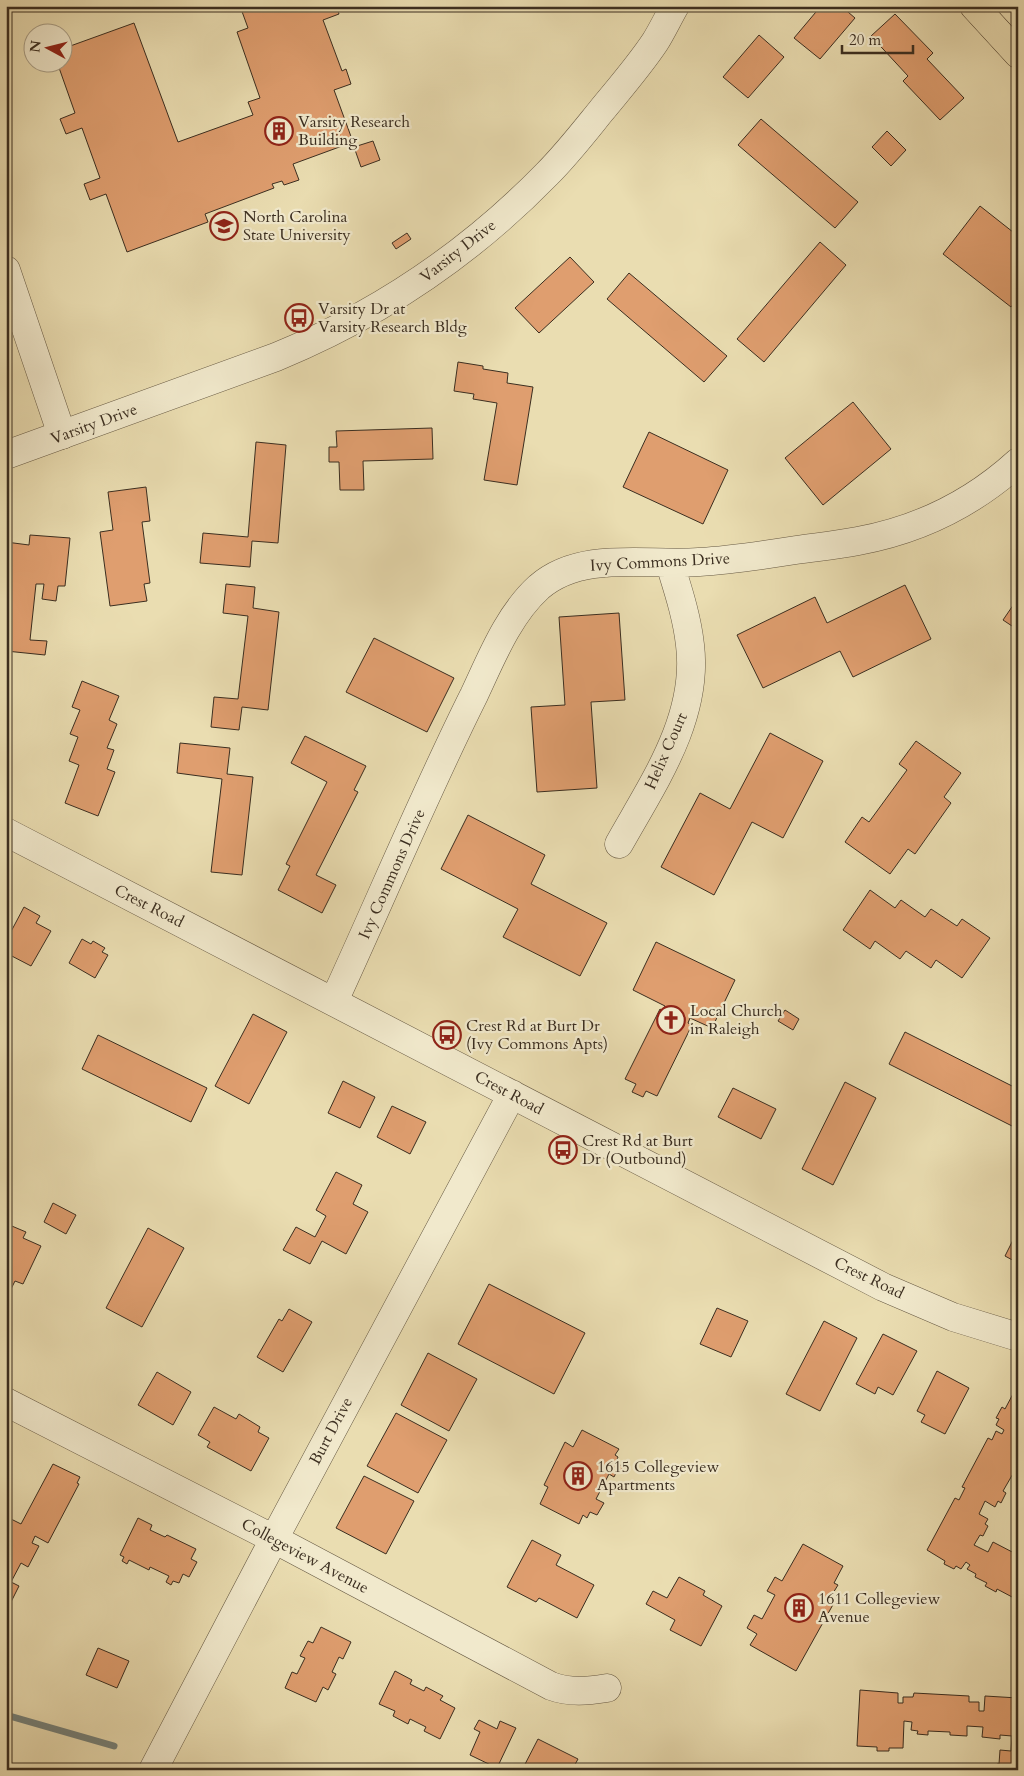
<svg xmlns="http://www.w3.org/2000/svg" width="1024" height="1776" viewBox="0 0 1024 1776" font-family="Cardo,serif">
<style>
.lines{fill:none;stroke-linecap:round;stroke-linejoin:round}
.stream{stroke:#75817a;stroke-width:7}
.building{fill:#df9e6f;stroke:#3b2e20}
.minor-casing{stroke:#675a44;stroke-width:29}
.tertiary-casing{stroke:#675a44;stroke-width:29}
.primary-casing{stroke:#3b2e20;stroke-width:29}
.minor{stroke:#f1e9cc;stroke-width:28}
.tertiary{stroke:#f1e9cc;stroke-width:28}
.primary{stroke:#eaddb1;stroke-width:28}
.labels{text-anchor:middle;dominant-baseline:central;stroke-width:4.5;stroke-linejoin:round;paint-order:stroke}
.poi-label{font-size:16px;fill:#3b2e20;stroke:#f1e9cc;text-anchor:start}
.street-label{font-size:16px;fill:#3b2e20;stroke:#f1e9cc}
</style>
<rect width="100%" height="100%" fill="#eaddb1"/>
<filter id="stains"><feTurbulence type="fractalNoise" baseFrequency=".004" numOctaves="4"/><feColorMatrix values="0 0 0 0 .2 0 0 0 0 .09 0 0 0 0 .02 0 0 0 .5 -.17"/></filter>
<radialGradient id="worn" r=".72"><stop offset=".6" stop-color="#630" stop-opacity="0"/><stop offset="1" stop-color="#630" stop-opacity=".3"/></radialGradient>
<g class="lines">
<path class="stream" d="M6 1715 114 1746"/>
</g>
<path class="building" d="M240 6H336L339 14 323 20 342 71 346 69 351 84 334 90 353 142 293 164 299 180 284 185 282 181 272 184 274 188 205 214 208 222 127 252 106 194 90 200 84 184 100 178 82 128 66 134 60 119 75 113 57 62H62V49L134 23 178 142 253 115 248 102 260 98 237 32 248 28Z
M821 6H841L855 18 820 59 794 38Z
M895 14 933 53 927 59 964 98 940 120 903 81 908 76 871 36Z
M759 35 784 57 748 98 723 77Z
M761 119 858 202 835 228 738 145Z
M887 131 906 150 891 166 872 147Z
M373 141 380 160 361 167 354 147Z
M980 206 1018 236V298L1011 307 943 254Z
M407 233 411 239 396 249 392 243Z
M820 242 846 265 764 362 737 339Z
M570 257 594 282 539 333 515 308Z
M629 273 727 356 704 382 607 299Z
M458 362 483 366V369L508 373 507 383 533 387 517 485 484 480 497 403 473 399 474 394 454 391Z
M853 402 891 449 823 505 785 458Z
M432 428 433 459 363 461 364 490H340L339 462H329V447H337L336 431Z
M649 432 728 470 703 524 623 487Z
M256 442 286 445 278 543 252 541 250 567 200 563 203 533 248 537Z
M146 487 150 521 142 522 150 583 144 584 147 601 110 606 100 532 113 530 108 492Z
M30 535 70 538 65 586H58L56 601 42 599 44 584H36L30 640 47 641 45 655 6 651V542L29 545Z
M226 584 255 587 253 608 279 612 268 710 242 707 239 730 211 727 214 697 238 699 248 616 223 613Z
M905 585 931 639 853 677 840 651 763 688 737 635 815 597 827 623Z
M1018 598V630L1003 620Z
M619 613 625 700 591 702 597 788 537 792 531 707 565 705 559 617Z
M374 638 454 678 427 732 346 692Z
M82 681 119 696 109 720 117 724 107 748 114 750 107 769 115 772 98 816 65 803 79 765 69 761 78 737 70 734 80 710 72 707Z
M770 733 823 761 783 838 752 822 714 895 661 867 700 793 730 809Z
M305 736 366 766 354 790 358 792 316 875 336 885 322 913 278 890 290 866 286 864 327 782 291 763Z
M916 741 961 773 944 797 951 803 915 854 908 849 890 874 845 842 862 817 869 822 907 770 899 764Z
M180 743 230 748 227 774 253 777 242 875 211 872 222 779 177 773Z
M468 815 545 855 531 884 607 923 580 976 503 937 518 909 441 869Z
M870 890 895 908 901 900 925 917 931 909 957 926 962 919 990 938 962 978 936 960 931 968 906 951 900 959 875 941 870 949 843 930Z
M24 907 40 916 36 923 51 931 31 966 6 953V941Z
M82 939 91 944 93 941 105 948 102 952 108 955 95 978 69 963Z
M656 942 735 980 712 1028 690 1018 688 1023 692 1025 657 1096 646 1091 643 1097 632 1092 636 1084 625 1079 660 1009 663 1011 665 1006 633 990Z
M785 1010 799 1019 793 1030 778 1021Z
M253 1014 287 1032 249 1104 215 1086Z
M905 1032 1018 1089V1129L889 1064Z
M98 1035 207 1088 191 1122 82 1069Z
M343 1081 375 1097 360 1128 328 1113Z
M845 1082 876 1098 833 1185 802 1169Z
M733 1088 776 1109 761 1139 718 1117Z
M392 1106 426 1122 410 1154 377 1137Z
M336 1172 362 1185 353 1204 368 1212 346 1254 322 1241 310 1264 283 1250 296 1227 315 1237 326 1216 316 1210Z
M53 1203 76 1215 66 1234 44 1222Z
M7 1224 26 1232 23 1238 41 1246 23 1284 15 1281 6 1299Z
M148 1228 184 1248 142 1327 106 1308Z
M1018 1230V1263L1005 1256Z
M489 1284 585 1333 554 1394 458 1344Z
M717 1308 748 1321 731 1357 700 1344Z
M289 1309 312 1322 283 1372 257 1357 279 1319 282 1321Z
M824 1321 857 1338 820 1411 786 1394Z
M883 1334 917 1351 893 1395 878 1387 875 1394 856 1384Z
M428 1353 477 1379 449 1431 401 1405Z
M937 1371 969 1388 945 1434 921 1422 925 1415 917 1411Z
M157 1372 191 1392 173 1425 138 1405Z
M1014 1392 1018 1394V1447L1017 1446 1014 1451 1018 1453V1465L1003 1491 1006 1493 1001 1503 998 1501 995 1507 985 1501 979 1514 988 1519 985 1524 988 1526 983 1536 980 1535 974 1545 988 1552 993 1542 1018 1555V1591L1014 1598 997 1589 996 1592 985 1586 987 1583 975 1577 976 1574 967 1569 970 1565 966 1562 961 1569 956 1566 954 1569 944 1564 945 1561 927 1550 955 1498 959 1500 965 1488 962 1487 988 1438 992 1440 996 1431 1002 1434 1004 1430 996 1425 999 1419 996 1418 1002 1407 1005 1409Z
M214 1407 236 1419 239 1414 260 1427 258 1432 269 1438 251 1471 207 1447 210 1442 198 1435Z
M396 1413 447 1440 418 1493 367 1466Z
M582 1430 619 1449 615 1455 618 1457 616 1462 623 1467 620 1473 617 1471 614 1477 609 1474 596 1499 604 1503 597 1515 590 1512 587 1518 583 1515 579 1524 540 1504 548 1487 544 1485 565 1442 573 1447Z
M53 1464 80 1477 77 1483 79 1484 48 1543 35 1536 32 1543 39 1546 28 1567 21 1563 11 1582 19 1586 9 1606 6 1605V1528L11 1519 21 1524Z
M364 1476 414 1501 386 1554 336 1528Z
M138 1518 152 1525 150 1530 165 1537 167 1535 196 1549 191 1559 197 1562 189 1577 183 1574 179 1583 173 1581 171 1585 166 1582 169 1576 150 1567 149 1570 129 1560 127 1564 122 1561 124 1557 120 1555Z
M532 1540 561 1555 556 1565 594 1585 577 1618 539 1598 536 1602 507 1587Z
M803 1544 843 1566 834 1583 838 1585 830 1598 835 1601 796 1671 750 1645 757 1634 747 1628 754 1615 762 1619 775 1595 767 1591 775 1577 782 1581Z
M679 1577 705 1591 703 1595 722 1606 701 1646 670 1630 675 1620 646 1604 653 1591 667 1598Z
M321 1627 351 1642 343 1659 339 1657 332 1672 336 1674 328 1690 323 1687 316 1702 285 1688 292 1672 297 1674 305 1658 300 1656 308 1641 313 1643Z
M98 1648 129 1661 117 1688 86 1675Z
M395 1671 412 1680 410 1684 424 1691 426 1687 443 1696 440 1700 455 1708 440 1739 424 1731 426 1727 410 1719 408 1724 393 1716 395 1711 379 1704Z
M860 1690 898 1693V1703H903V1697H913L914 1693 969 1696V1702H979V1711H984L985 1696 1018 1698V1770H996L997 1764H999L1000 1750 1011 1751 1012 1736 1000 1735V1739L982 1737 983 1727 967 1726V1736L950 1735V1732L928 1731V1735L917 1734 918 1731 911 1730 912 1722 904 1721 903 1748H889V1751H877V1747L857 1746Z
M479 1720 497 1729 500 1721 516 1728 497 1768 470 1755 480 1732 474 1729Z
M538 1739 578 1759 572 1770H522Z"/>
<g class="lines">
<defs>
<path id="minor" d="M6 270 62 435
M6 832 883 1287 953 1317 1018 1337
M619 844C653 783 699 718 690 645 687 617 678 590 670 564
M334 1001C381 899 424 795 474 695 491 659 508 615 539 587 582 550 647 566 699 562 731 560 764 555 796 550 817 547 838 545 858 541 918 530 973 503 1018 462
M6 1402 274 1539 551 1686C570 1693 588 1691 607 1688
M153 1770 274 1539 512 1094"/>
<path id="tertiary" d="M6 455 276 357C378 315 470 253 547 174 567 154 584 132 601 111 619 89 639 66 655 42 662 31 668 18 675 6"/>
<path id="primary" d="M974 6 1018 54"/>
</defs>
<use href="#minor" class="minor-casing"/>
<use href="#tertiary" class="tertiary-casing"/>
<use href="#primary" class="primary-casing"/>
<use href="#minor" class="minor"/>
<use href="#tertiary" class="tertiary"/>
<use href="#primary" class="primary"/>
</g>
<defs>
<symbol id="building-ring" viewBox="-11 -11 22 22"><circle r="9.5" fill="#f1e9cc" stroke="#8f2418" stroke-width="1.5"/><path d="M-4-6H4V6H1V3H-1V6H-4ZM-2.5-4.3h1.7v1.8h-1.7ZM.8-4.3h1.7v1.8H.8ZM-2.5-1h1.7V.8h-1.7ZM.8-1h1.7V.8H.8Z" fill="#8f2418"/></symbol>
<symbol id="university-ring" viewBox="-11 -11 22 22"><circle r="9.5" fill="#f1e9cc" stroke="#8f2418" stroke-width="1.5"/><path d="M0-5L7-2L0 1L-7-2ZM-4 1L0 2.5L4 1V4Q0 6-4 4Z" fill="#8f2418"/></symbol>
<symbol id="bus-ring" viewBox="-11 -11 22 22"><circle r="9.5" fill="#f1e9cc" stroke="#8f2418" stroke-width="1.5"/><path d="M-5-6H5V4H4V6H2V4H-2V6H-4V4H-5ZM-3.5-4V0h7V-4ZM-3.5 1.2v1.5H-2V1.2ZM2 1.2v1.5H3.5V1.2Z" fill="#8f2418"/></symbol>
<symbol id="church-ring" viewBox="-11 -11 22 22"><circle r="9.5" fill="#f1e9cc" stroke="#8f2418" stroke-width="1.5"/><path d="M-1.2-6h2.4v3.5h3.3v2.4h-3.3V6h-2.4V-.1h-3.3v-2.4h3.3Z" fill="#8f2418"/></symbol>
</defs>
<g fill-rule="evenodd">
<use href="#building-ring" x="263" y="115" width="32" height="32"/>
<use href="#university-ring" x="208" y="210" width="32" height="32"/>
<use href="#bus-ring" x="283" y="302" width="32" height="32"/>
<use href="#church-ring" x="655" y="1004" width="32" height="32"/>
<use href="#bus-ring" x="431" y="1019" width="32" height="32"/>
<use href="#bus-ring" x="547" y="1134" width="32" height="32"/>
<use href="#building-ring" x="562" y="1460" width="32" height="32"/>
<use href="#building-ring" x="783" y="1592" width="32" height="32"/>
</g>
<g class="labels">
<g class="poi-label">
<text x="298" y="122">Varsity Research<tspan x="298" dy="18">Building</tspan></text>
<text x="243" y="217">North Carolina<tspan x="243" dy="18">State University</tspan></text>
<text x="318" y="309">Varsity Dr at<tspan x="318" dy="18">Varsity Research Bldg</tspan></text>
<text x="690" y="1011">Local Church<tspan x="690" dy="18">in Raleigh</tspan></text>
<text x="466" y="1026">Crest Rd at Burt Dr<tspan x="466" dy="18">(Ivy Commons Apts)</tspan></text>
<text x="582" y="1141">Crest Rd at Burt<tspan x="582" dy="18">Dr (Outbound)</tspan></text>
<text x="597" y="1467">1615 Collegeview<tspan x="597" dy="18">Apartments</tspan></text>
<text x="818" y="1599">1611 Collegeview<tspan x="818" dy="18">Avenue</tspan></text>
</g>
<g class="street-label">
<text transform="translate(458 251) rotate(-38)">Varsity Drive</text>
<text transform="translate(94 424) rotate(-20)">Varsity Drive</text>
<text transform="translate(660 562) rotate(-3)">Ivy Commons Drive</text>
<text transform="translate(666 751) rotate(-66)">Helix Court</text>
<text transform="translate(392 874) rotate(-66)">Ivy Commons Drive</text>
<text transform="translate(149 906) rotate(27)">Crest Road</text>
<text transform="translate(509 1093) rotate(28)">Crest Road</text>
<text transform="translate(869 1278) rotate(26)">Crest Road</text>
<text transform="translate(331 1431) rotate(-62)">Burt Drive</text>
<text transform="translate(305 1556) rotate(28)">Collegeview Avenue</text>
</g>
</g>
<rect width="1024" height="1776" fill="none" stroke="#eaddb1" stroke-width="25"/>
<rect x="8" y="8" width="1009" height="1761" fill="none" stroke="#3b2e20" stroke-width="2.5"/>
<rect x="12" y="12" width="999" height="1751" fill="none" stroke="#3b2e20"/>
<g transform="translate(48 48) rotate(277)"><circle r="24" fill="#f1e9cc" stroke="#a89e87"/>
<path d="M0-4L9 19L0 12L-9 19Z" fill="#8f2418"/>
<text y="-8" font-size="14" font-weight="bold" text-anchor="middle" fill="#3b2e20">N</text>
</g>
<path d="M842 45v8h71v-8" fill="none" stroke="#3b2e20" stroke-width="2.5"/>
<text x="849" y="45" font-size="15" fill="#3b2e20" stroke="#f1e9cc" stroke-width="4" paint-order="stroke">20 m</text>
<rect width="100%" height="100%" filter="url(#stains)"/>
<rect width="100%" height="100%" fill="url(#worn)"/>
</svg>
